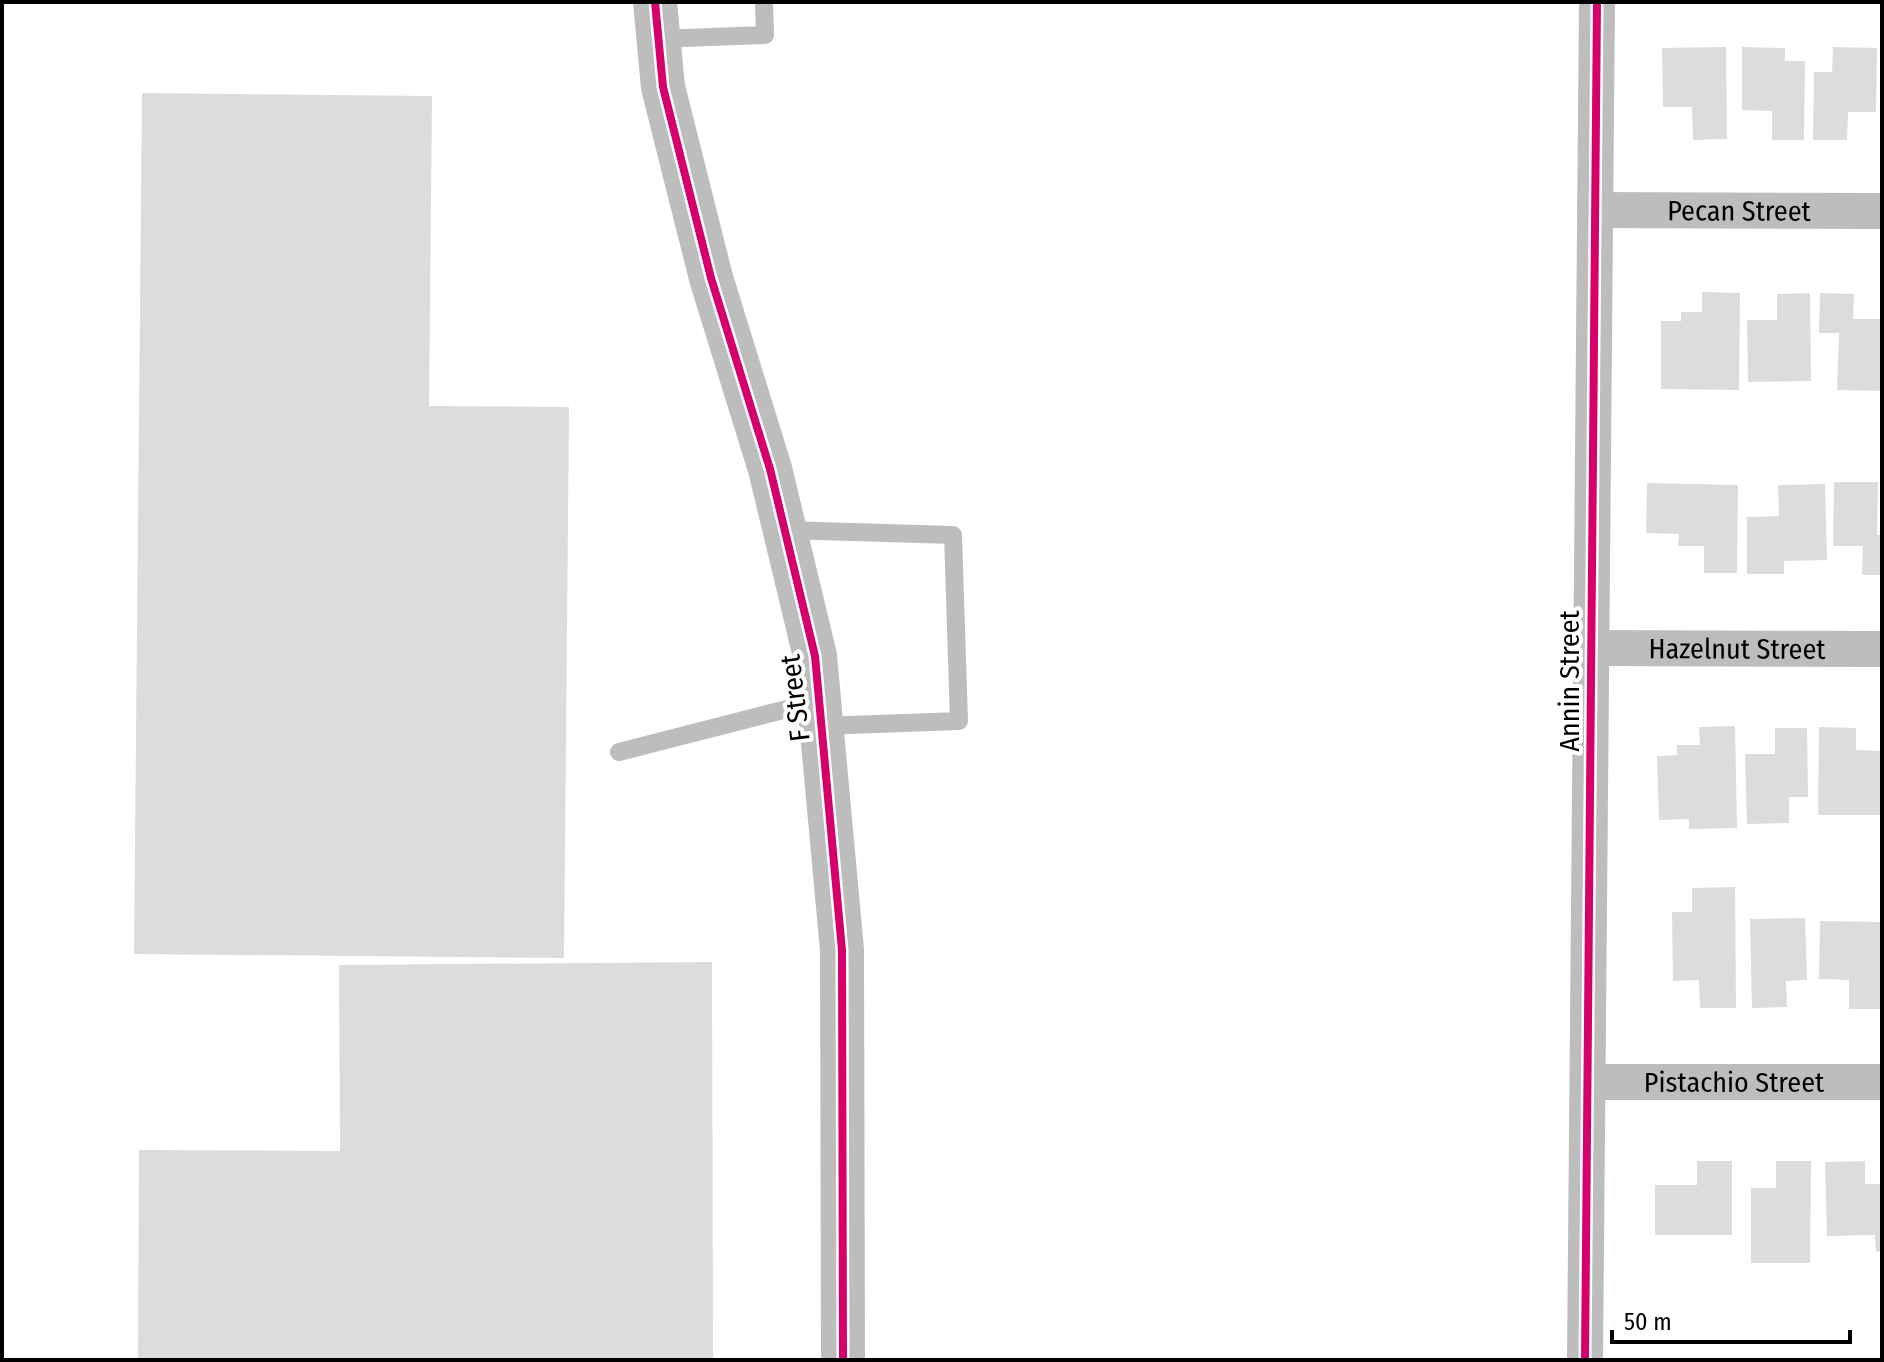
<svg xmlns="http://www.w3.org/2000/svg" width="1884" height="1362" viewBox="0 0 1884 1362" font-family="'Fira Sans Condensed',sans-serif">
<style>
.building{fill:#dcdcdc}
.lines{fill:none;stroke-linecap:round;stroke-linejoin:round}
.service{stroke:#bdbdbd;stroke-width:18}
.minor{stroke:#bdbdbd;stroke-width:36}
.tertiary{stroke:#bdbdbd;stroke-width:44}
.cycleway-casing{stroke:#fff;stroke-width:13}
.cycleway{stroke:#d6006c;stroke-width:8}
.labels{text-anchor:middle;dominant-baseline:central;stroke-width:8;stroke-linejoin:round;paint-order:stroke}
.street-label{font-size:28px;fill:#000;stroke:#fff}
</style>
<rect width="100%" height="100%" fill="#fff"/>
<path class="building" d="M1726 47 1727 139 1693 140 1692 107H1663L1662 48Z
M1742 47 1785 48V61H1805L1804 140H1772V111L1742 110Z
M1833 47 1877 48 1876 112H1848L1847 140H1813L1814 72H1832Z
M142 93 432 96 429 406 569 407 564 958 134 954Z
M1702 292 1740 293 1739 390 1661 389V321H1681V312H1702Z
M1810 293 1811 381 1748 382 1747 320H1777V294Z
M1820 293 1854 294 1853 319H1882V391L1837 390 1839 333H1819Z
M1834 482H1878L1877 535H1882V575H1862L1863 546H1833Z
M1647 483 1738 485 1737 573H1704V546H1678L1679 534 1646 533Z
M1825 484 1827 560 1784 561V574H1747V517L1779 516 1778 485Z
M1735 726 1737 828 1689 829V819L1659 820 1657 756 1677 755V745H1700L1699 727Z
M1819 727 1856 728V750L1882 751V815H1818Z
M1775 728H1807L1808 797H1789V823L1747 824 1745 754H1775Z
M1735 887 1736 1008H1700L1699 980 1673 981 1672 912H1692V888Z
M1805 918 1807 980 1786 981 1787 1007 1752 1008 1750 919Z
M1820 921 1882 922V1009H1849V980L1819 979Z
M712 962 713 1360H138L139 1150 340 1151 339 965Z
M1697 1161H1732V1235H1655V1185H1697Z
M1776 1161H1811L1810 1263H1751V1188H1776Z
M1865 1161V1184H1882V1251L1876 1252 1875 1235 1827 1236 1825 1162Z"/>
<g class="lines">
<path class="service" d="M659 39 765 35 764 2
M785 530 953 535 959 721 821 726
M619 752 818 701"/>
<g class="minor">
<path id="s1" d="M1595 210 1882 211"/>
<path id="s2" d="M1591 648 1882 649"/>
<path id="s3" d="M1588 1082H1882"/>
<path d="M1585 1360 1597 2"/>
</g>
<path class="tertiary" d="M655 2 663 87 711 278 770 469 815 656 842 950 843 1360"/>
<defs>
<path id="cycleway" d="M655 2 663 87 711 278 770 469 815 656 842 950 843 1360
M1585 1360 1597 2"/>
</defs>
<use href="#cycleway" class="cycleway-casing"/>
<use href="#cycleway" class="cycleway"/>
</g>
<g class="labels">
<g class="street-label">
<text stroke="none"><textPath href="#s1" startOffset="144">Pecan Street</textPath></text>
<text stroke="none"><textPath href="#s2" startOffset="146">Hazelnut Street</textPath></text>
<text transform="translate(1569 681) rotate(-90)">Annin Street</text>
<text transform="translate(795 698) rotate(-97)">F Street</text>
<text stroke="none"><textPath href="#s3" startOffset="146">Pistachio Street</textPath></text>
</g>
</g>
<rect width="1884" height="1362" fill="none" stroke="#000000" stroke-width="8"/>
<path d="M1612 1330v12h238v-12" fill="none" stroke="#000000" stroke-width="4"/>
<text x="1624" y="1330" font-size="24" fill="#000000" stroke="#ffffff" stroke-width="6" paint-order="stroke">50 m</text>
</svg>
